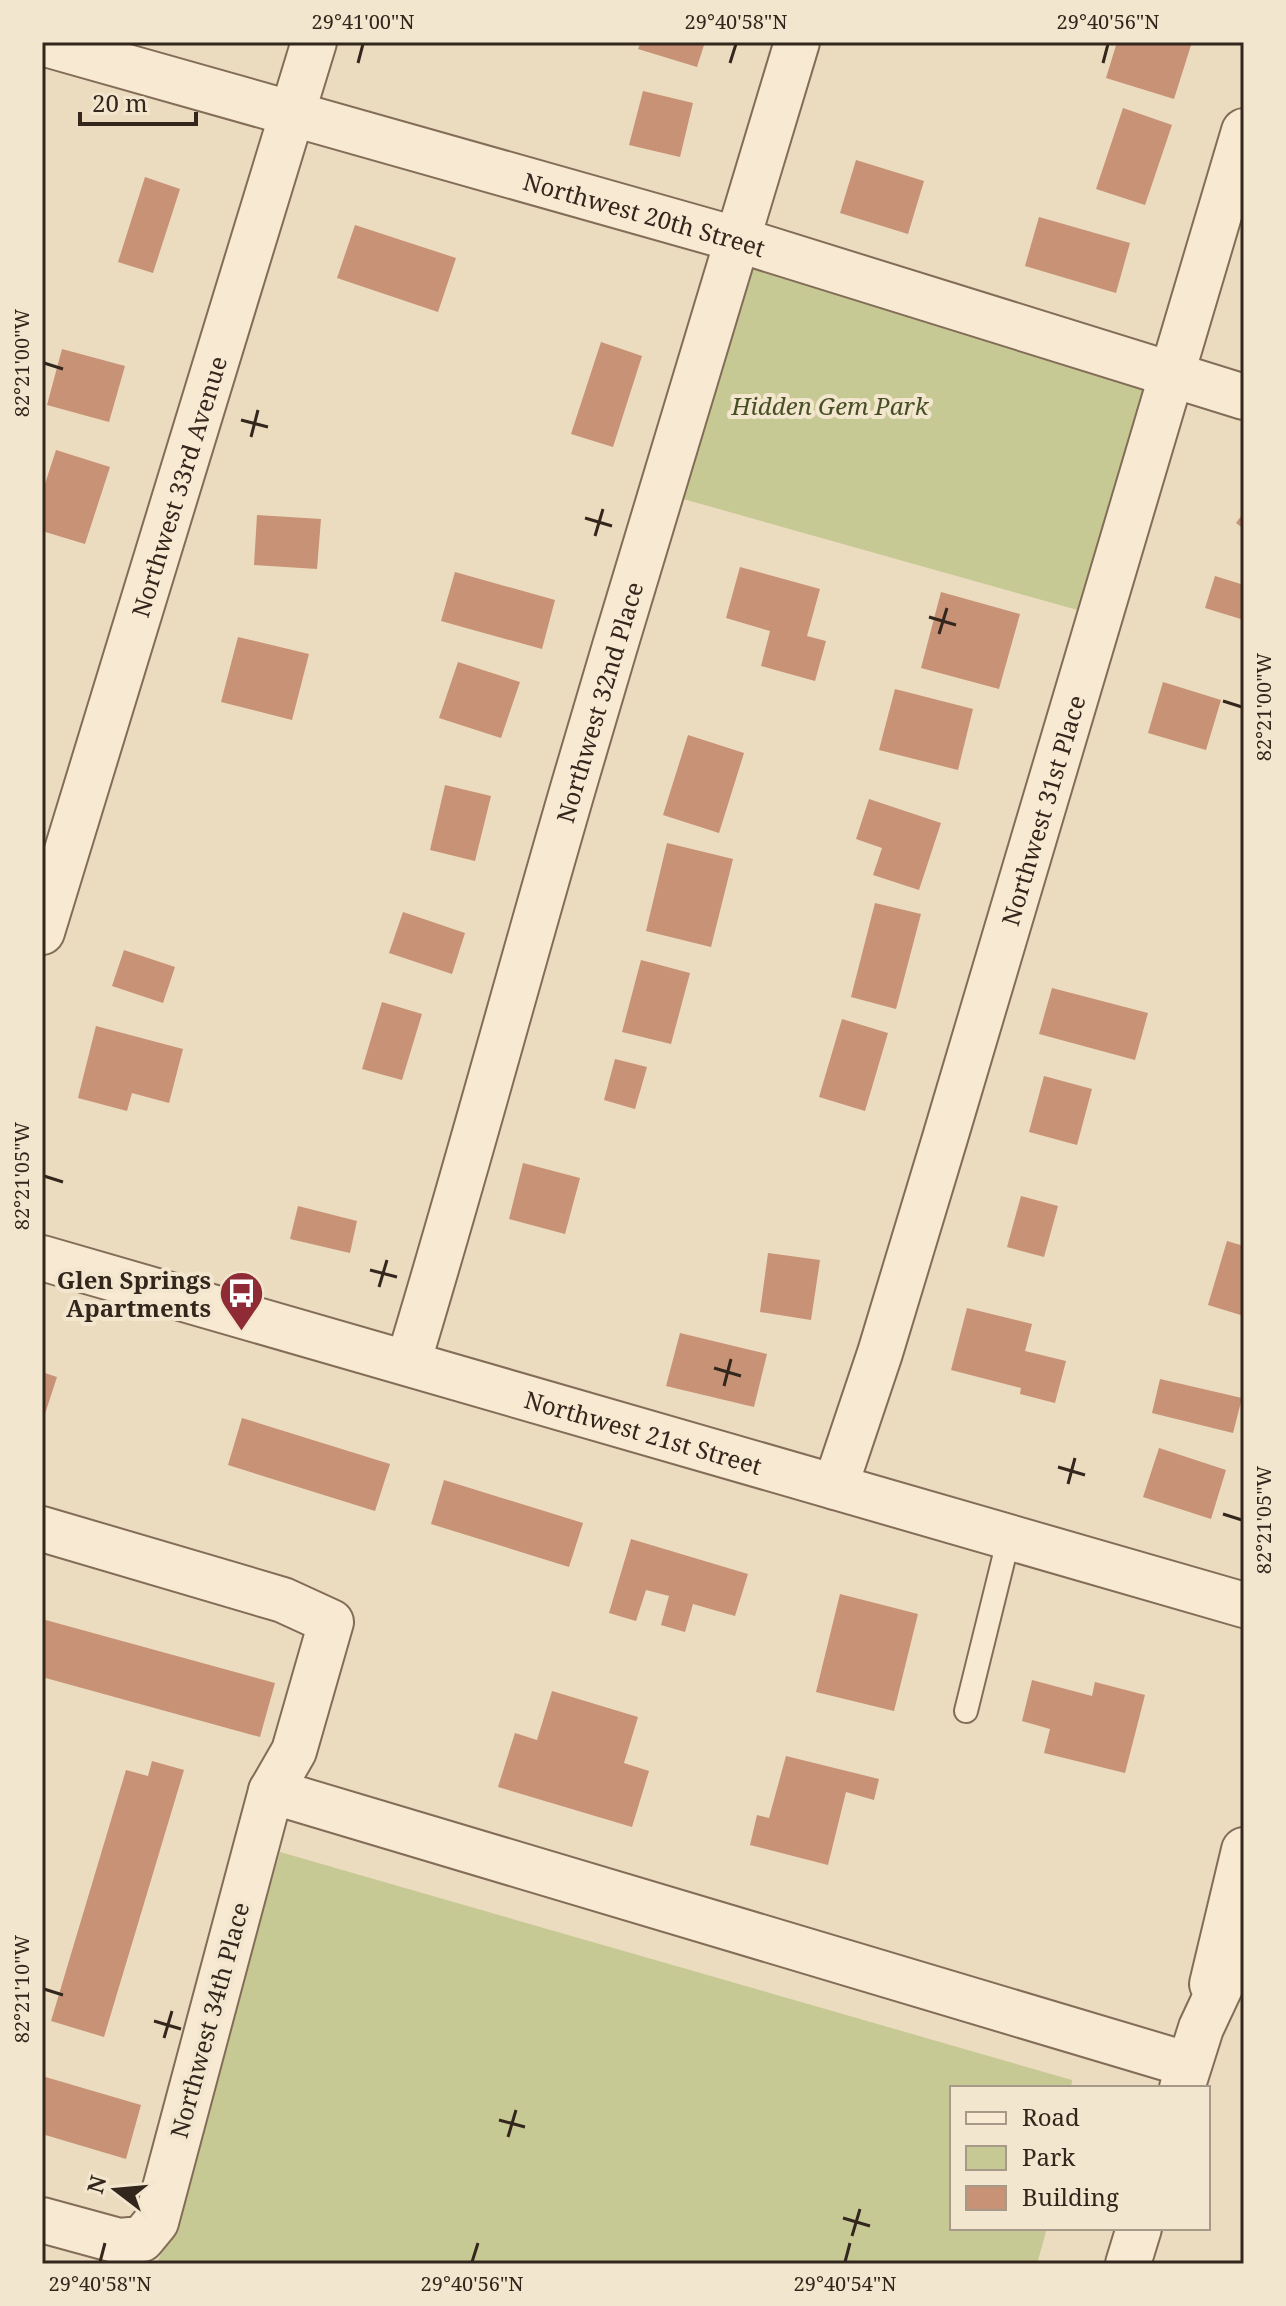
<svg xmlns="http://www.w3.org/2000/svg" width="1286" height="2306" viewBox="0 0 1286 2306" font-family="'Noto Serif',serif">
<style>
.green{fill:#c7c994}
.building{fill:#c89276}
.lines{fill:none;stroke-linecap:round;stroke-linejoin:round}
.service-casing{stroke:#836c58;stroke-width:26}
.minor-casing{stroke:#836c58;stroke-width:48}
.tertiary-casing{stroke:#836c58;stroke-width:48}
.service{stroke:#f7e9d2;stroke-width:22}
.minor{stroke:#f7e9d2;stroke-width:44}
.tertiary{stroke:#f7e9d2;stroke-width:44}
.ticks{fill:none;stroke:#33261c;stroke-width:3}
.labels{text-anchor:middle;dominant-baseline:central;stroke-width:8;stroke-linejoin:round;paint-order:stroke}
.street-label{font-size:24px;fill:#33261c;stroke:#f3e6ce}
.park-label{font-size:24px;font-style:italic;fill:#474f24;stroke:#f3e6ce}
.poi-label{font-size:24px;font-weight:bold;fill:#33261c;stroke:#f3e6ce;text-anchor:end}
.neatline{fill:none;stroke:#33261c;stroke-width:3}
.ticks-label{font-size:20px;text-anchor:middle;fill:#33261c}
</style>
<rect width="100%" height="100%" fill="#ebdbbf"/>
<path class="green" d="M739 240 1170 376 1099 616 662 493Z
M280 1852 1072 2080 1071 2088H952V2228H1047L1037 2264H156L170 2236Z"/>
<path class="building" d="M641 42H705L697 67 638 49Z
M1117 42H1192L1174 99 1106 78Z
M643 91 693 103 680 157 629 145Z
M1123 108 1172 125 1145 205 1096 189Z
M856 160 924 181 908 234 840 213Z
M145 177 180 189 153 273 118 262Z
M1039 217 1130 243 1116 293 1025 266Z
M355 225 456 258 438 312 337 278Z
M601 342 642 356 613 447 571 434Z
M62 349 125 366 109 422 47 405Z
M56 450 110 467 85 544 42 531V493Z
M1244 512V529L1236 523Z
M257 515 321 519 317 569 254 565Z
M740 567 820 589 807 636 826 641 815 681 761 666 770 631 726 618Z
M455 572 555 600 542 649 441 621Z
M1215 576 1244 585V620L1205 608Z
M941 592 1020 614 999 689 921 668Z
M238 637 309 654 292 720 221 702Z
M458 662 520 682 501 738 439 718Z
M1163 682 1221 700 1206 750 1148 733Z
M895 689 973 709 958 770 879 750Z
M688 735 744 753 719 833 663 815Z
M445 785 491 796 475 861 430 850Z
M869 799 941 823 919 890 873 875 882 848 856 839Z
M667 843 733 859 711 947 646 931Z
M875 903 921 914 896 1009 851 997Z
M403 912 465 933 452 974 389 953Z
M124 950 175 967 163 1003 112 986Z
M641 960 690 973 671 1044 622 1032Z
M1052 988 1148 1013 1135 1060 1039 1034Z
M382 1002 422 1014 402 1080 362 1069Z
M842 1019 888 1033 865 1111 819 1097Z
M96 1026 183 1049 169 1103 132 1093 127 1111 78 1098Z
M615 1059 647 1067 635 1109 604 1100Z
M1044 1076 1092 1089 1077 1145 1029 1132Z
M523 1163 580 1178 565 1234 509 1219Z
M1021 1196 1058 1206 1044 1257 1007 1247Z
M298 1206 357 1221 350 1253 290 1239Z
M1227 1241 1244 1246V1316L1208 1305Z
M768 1253 820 1260 811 1320 760 1312Z
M967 1308 1032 1324 1025 1351 1066 1361 1055 1403 1020 1394 1021 1388 951 1370Z
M680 1333 767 1354 754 1407 666 1386Z
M42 1372 57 1377 43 1420H42Z
M1160 1379 1242 1398 1233 1433 1152 1413Z
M242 1418 390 1464 375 1511 228 1465Z
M1159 1448 1226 1470 1211 1519 1143 1497Z
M444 1480 583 1523 569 1567 431 1524Z
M631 1539 748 1574 735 1616 693 1604 685 1632 661 1625 669 1596 646 1590 636 1621 609 1613Z
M840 1594 918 1614 894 1711 816 1692Z
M42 1619 275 1683 260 1737 42 1677Z
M1032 1680 1092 1696 1095 1682 1145 1695 1125 1773 1044 1753 1050 1729 1022 1721Z
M552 1691 638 1717 624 1763 649 1771 632 1827 498 1787 515 1733 537 1740Z
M786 1756 879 1779 874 1800 846 1792 828 1865 750 1845 757 1815 769 1818Z
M152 1761 184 1770 104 2037 51 2021 126 1770 148 1776Z
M42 2076 141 2105 126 2159 42 2134Z"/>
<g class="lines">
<defs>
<path id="service" d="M966 1711 1009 1537"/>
<g id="minor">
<path id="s1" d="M42 43 739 240 1244 397"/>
<path id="s2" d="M42 932 314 42"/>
<path id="s3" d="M42 1258 1244 1605"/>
<path id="s4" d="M408 1363C467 1169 519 973 576 778 648 532 724 287 797 42"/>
<path id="s5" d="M835 1487 880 1353 945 1138 1244 131"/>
<path d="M42 1529 283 1600 331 1622 294 1751 271 1791 156 2222 142 2239 119 2241 42 2220"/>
<path d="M271 1791 1189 2065"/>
<path d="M1212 1984 1244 1850"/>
</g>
<path id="tertiary" d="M1182 2088 1201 2028 1244 1936
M1128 2264 1139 2228"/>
</defs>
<use href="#service" class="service-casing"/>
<use href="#minor" class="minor-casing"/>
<use href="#tertiary" class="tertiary-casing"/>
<use href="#service" class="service"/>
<use href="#minor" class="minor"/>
<use href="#tertiary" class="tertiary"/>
</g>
<path class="ticks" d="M358 63 363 44M730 63 736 44M1103 63 1108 44M44 363 63 369M241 420 268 427M251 437 258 410M585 518 612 526M595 536 603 509M929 617 956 625M939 634 947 608M1223 701 1242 707M44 1176 63 1182M370 1270 397 1277M379 1287 387 1260M714 1368 741 1376M724 1386 731 1359M1058 1467 1085 1475M1068 1484 1075 1458M1223 1514 1242 1520M44 1989 63 1995M154 2021 181 2029M164 2038 172 2011M499 2120 525 2127M508 2137 516 2110M843 2218 870 2226M852 2236 860 2209M100 2262 105 2243M472 2262 478 2243M845 2262 850 2243"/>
<defs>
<symbol id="bus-pin" viewBox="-11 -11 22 30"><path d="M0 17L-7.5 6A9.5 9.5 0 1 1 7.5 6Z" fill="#8f2b34" stroke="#f3e6ce"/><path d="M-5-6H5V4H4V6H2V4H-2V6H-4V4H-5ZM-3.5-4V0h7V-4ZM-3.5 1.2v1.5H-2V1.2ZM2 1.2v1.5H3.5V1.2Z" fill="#fff"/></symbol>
</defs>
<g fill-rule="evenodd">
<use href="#bus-pin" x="216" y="1268" width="51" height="69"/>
</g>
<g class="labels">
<g class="street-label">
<text stroke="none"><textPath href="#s1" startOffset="626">Northwest 20th Street</textPath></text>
<text stroke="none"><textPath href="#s2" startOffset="466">Northwest 33rd Avenue</textPath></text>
<text stroke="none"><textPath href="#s4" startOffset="688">Northwest 32nd Place</textPath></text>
<text stroke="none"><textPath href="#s5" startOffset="708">Northwest 31st Place</textPath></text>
<text stroke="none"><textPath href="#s3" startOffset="626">Northwest 21st Street</textPath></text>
<text transform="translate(209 2020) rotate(-75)">Northwest 34th Place</text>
</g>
<g class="park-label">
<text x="830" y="405">Hidden Gem Park</text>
</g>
<g class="poi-label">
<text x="211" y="1279">Glen Springs<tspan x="211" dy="28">Apartments</tspan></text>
</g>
</g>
<rect width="1286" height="2306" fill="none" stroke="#f3e6ce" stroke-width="88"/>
<rect x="950" y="2086" width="260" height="144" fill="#f3e6ce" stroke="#a69987" stroke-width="2"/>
<rect x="966" y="2112" width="40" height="12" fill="#f7e9d2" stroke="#a69987" stroke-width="2"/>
<text x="1022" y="2126" font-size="24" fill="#33261c">Road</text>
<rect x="966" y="2146" width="40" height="24" fill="#c7c994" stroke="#a69987" stroke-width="2"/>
<text x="1022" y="2166" font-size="24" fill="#33261c">Park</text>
<rect x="966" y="2186" width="40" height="24" fill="#c89276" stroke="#a69987" stroke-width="2"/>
<text x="1022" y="2206" font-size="24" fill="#33261c">Building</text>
<g transform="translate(116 2190) rotate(286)" stroke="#f3e6ce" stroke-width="6" paint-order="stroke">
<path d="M0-6L14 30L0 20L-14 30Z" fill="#33261c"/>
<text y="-12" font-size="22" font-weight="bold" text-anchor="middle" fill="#33261c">N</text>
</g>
<path d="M80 112v12h116v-12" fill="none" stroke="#33261c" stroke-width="4"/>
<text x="92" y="112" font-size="24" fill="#33261c" stroke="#f3e6ce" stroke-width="6" paint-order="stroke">20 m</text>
<rect x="44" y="44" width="1198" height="2218" class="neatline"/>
<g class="ticks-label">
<text x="363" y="29">29°41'00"N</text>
<text x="736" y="29">29°40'58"N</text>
<text x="1108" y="29">29°40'56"N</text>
<text transform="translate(22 363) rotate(-90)" y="7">82°21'00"W</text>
<text transform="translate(1264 707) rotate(-90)" y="7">82°21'00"W</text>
<text transform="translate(22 1176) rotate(-90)" y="7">82°21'05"W</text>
<text transform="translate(1264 1520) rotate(-90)" y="7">82°21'05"W</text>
<text transform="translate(22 1989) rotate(-90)" y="7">82°21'10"W</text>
<text x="100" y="2291">29°40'58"N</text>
<text x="472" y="2291">29°40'56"N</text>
<text x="845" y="2291">29°40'54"N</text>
</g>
</svg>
